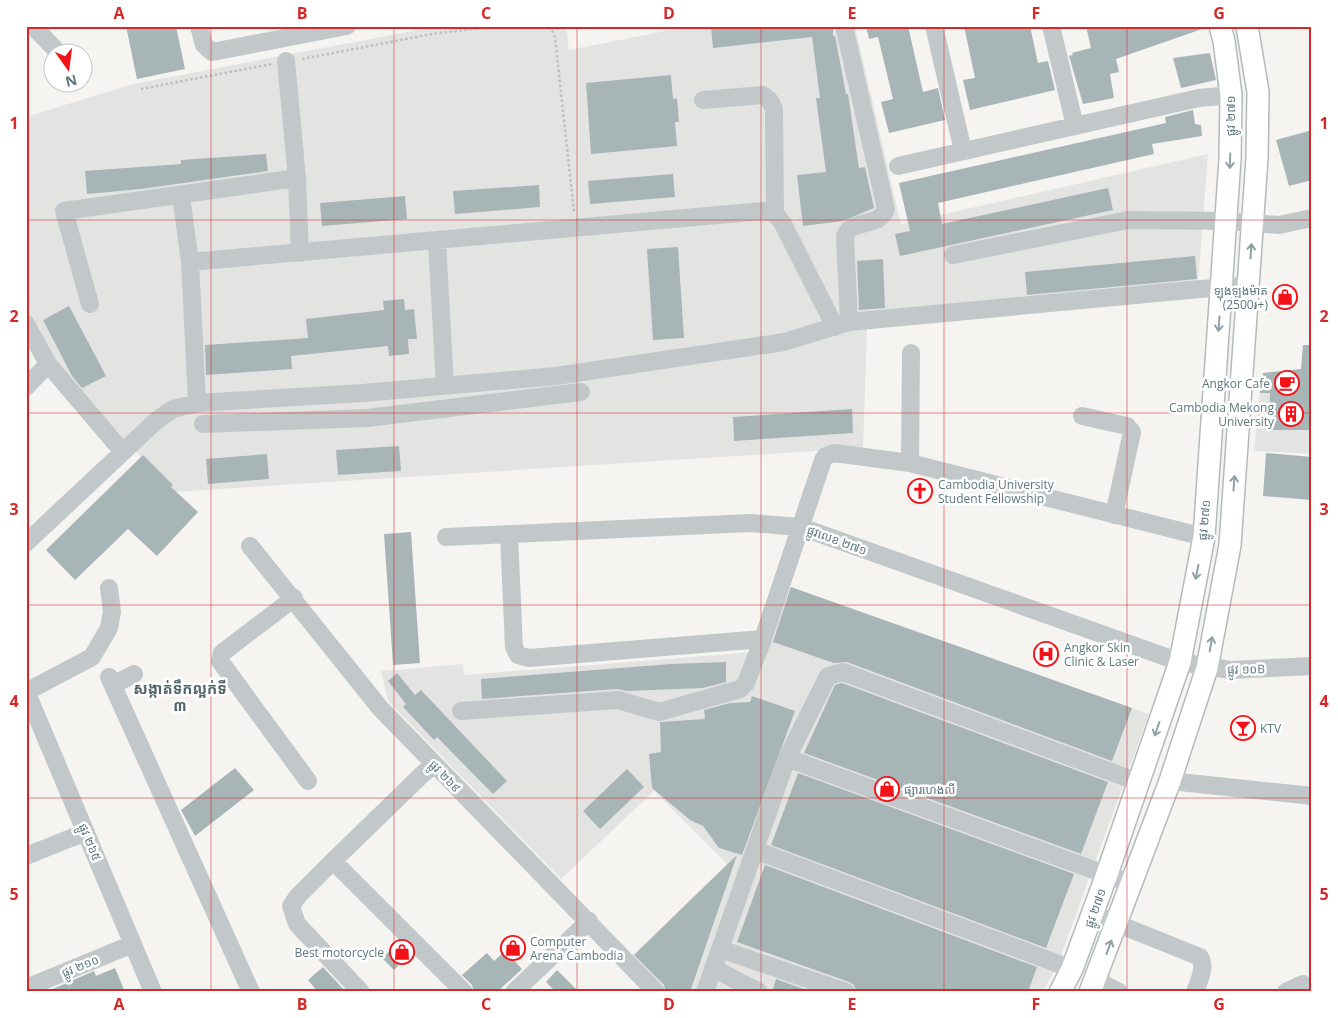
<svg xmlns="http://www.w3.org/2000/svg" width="1338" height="1018" viewBox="0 0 1338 1018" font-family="'Open Sans','Noto Sans Khmer',sans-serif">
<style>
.built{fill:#e3e4e2}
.building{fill:#a8b5b7}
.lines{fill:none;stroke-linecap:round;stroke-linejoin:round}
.major-casing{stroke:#b2babc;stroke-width:24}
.path{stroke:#bbbfc0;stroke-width:2.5;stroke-dasharray:2.5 2.5;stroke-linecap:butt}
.minor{stroke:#c2c8ca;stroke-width:18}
.major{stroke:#fff;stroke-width:21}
.oneway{stroke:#8ea1a5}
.grid{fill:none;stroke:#d62828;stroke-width:1;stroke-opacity:0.55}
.labels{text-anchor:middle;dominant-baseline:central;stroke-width:5;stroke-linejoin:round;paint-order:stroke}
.street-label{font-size:12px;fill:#5d797f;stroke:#fff}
.poi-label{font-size:12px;fill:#5d797f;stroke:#fff;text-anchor:start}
.quarter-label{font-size:15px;font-weight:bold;fill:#506569;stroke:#fff}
.neatline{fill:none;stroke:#d62828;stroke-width:2}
.grid-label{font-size:16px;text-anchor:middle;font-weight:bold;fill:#d62828}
</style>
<rect width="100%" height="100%" fill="#f5f4f1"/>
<path class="built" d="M439 26H566L569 50 691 26H855L901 224 1208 154 1198 283 867 329 863 448 172 492 37 341 26 313V117L133 84Z
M1260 393H1312V454L1254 451Z
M789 587 1149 714 1058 964 1043 992H659L628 960 727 864 654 791 561 879 388 701 381 671 463 664 464 675 767 651Z"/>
<path class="building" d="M126 26H176L185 69 137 79Z
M711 26H833V36H835L846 94H848L859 168 865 167 874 208 843 221 803 226 797 175 826 172 816 98H820L812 37 713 48Z
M866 26H908L923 92 938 88 945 120 889 133 881 102 893 99 878 37 869 39Z
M964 26H1030L1038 63 1048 61 1055 90 970 110 963 80 975 78Z
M1086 26H1205V28L1116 59 1119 72 1110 74 1114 98 1083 104 1069 56 1073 55 1072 53 1091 48Z
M1210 53 1216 80 1181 88 1173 58Z
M671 75 673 99 677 98 679 122H675L677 146 591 154 586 83Z
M1193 110 1195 124 1201 125 1202 136 1152 144 1154 154 938 203 942 224 1108 188 1113 210 900 256 895 234 910 231 899 183 1166 123 1165 117Z
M1312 130V180L1289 186 1276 140Z
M266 154 268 171 141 189 87 194 85 171 181 164V160Z
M673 174 675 197 590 204 588 181Z
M539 185 540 207 455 214 453 191Z
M405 196 407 219 322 226 320 203Z
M678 247 684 338 653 340 647 249Z
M1195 256 1197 279 1027 295 1025 272Z
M883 259 885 308 859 310 857 261Z
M404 299 405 310 414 309 417 339H408L409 354 389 356 388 346 291 356 292 369 206 375 205 345 308 338 306 319 384 310 383 301Z
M69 306 106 376 82 388 72 376 43 320Z
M1303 345H1312V430H1269L1270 393H1260L1263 373 1301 369Z
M852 409 853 433 734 441 733 417Z
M399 446 401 471 338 475 336 450Z
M1266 453 1312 457V500L1263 496Z
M267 454 269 479 208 484 206 459Z
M143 455 173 485 171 487 198 512 157 556 128 529 75 580 46 550Z
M411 532 420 663 393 665 384 534Z
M791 587 1132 708 1112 761 847 662 834 663 773 642Z
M726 662V682L703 688 627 691 617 689 482 699 481 679 671 664Z
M397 673 415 695 421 690 507 781 493 794 437 737 434 740 403 707 406 704 388 681Z
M842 683 1108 782 1081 854 804 753 835 685Z
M752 696 795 711 742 855 719 848 703 826 690 820 652 788 649 754 661 752 660 722 705 719 704 710 730 703 750 702Z
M235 768 254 790 195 836 181 810Z
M627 769 644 787 600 829 583 811Z
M798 773 1074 874 1046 948 771 845Z
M737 855 690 992H666L664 985 634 955Z
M765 865 1037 967 1028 992H856L854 985 849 982 737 942Z
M399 942 410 953 394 970 382 958Z
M505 951 522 969 497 992H474L472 985 462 975 487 953 494 961Z
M323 967 346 992H318L308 980Z
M115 968 125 992H46L94 971 96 976Z
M557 970 579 992H556L546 982Z
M776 979 812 992H772Z"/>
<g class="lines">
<defs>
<path id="major" d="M1060 992 1072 969 1107 874 1180 662 1204 537 1230 159 1231 95 1224 41 1220 26
M1090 992 1170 781 1207 668 1230 545 1257 158 1258 92 1247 26"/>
</defs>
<use href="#major" class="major-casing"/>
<path class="path" d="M550 26 555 37 574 212
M302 59 432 34 497 26
M141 89 272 64"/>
<path class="minor" d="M33 26 55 49
M199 26 204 45 212 52 347 26
M844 26 886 209C879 229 851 218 845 236L849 322
M934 26 963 151
M1051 26 1075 126
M286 61 297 178
M703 100 763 95 770 101 774 109 775 213
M898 166 1199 98 1231 95
M181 196 190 262 197 403
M437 242 445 386
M953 255 1128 220 1227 221 1279 225 1312 218
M190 262 763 211 775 213 783 224 835 327
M90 304 64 211 297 178 300 253
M26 324 48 364 123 452
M26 387 48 364
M1082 416 1127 426 1132 432 1114 515
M203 424 367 418 581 392
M910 463 911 353
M509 535 514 647 518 655 529 658 763 639
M446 537 750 523 801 527 1180 662 1230 670 1312 666
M26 543 157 420 173 409 197 403 363 393 556 376 784 342 849 322 1200 289 1248 286
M250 546 380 708 656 992
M294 598 222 653 220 661 308 781
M109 677 251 992
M113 685 134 674
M26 691 153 992
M26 692 92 657 109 628 112 612 109 588
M461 711 618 700 659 712 740 689 746 683 763 639 823 460 826 456 834 453 910 463 1204 537
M787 758 1132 884
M1170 781 1312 796
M755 850 1072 969
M26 856 86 832
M333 861 464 992
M1093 914 1200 957C1206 968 1199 980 1195 992
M720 949 846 992
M713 968 759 992
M1096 980 1119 992
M26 988 133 944
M361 992 297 924 291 906 298 896 333 861 433 764
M514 992 589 921
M705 992 787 758 828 676 843 672 1138 782
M1286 992 1303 984 1305 992"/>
<use href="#major" class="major"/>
</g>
<defs><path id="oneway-shaft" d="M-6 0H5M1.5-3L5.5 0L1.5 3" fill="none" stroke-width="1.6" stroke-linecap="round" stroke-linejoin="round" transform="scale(1.25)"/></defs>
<g class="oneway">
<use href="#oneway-shaft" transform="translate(1230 161) rotate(92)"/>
<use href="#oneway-shaft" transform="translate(1251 251) rotate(-86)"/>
<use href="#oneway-shaft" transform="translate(1219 324) rotate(94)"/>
<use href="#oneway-shaft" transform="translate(1234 483) rotate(-86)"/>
<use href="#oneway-shaft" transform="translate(1197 572) rotate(101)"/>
<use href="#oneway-shaft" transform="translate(1211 644) rotate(-80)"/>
<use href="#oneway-shaft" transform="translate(1157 729) rotate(109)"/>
<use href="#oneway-shaft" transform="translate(1109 947) rotate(-70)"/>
</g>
<path class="grid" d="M211 26V992M394 26V992M577 26V992M761 26V992M944 26V992M1127 26V992M26 220H1312M26 413H1312M26 605H1312M26 798H1312"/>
<defs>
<symbol id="shop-ring" viewBox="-11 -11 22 22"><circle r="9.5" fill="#fff" stroke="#f41219" stroke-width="1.5"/><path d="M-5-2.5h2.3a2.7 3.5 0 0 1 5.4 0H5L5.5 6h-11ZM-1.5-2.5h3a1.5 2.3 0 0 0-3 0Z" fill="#f41219"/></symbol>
<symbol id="cafe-ring" viewBox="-11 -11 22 22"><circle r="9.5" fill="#fff" stroke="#f41219" stroke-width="1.5"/><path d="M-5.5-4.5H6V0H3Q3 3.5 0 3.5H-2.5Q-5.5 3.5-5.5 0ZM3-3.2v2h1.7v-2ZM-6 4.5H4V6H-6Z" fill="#f41219"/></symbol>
<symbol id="building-ring" viewBox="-11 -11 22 22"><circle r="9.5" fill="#fff" stroke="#f41219" stroke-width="1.5"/><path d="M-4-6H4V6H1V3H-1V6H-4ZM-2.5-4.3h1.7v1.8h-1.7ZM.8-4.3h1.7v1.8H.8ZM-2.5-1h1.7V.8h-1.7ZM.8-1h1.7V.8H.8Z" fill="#f41219"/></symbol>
<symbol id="church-ring" viewBox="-11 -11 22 22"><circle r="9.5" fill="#fff" stroke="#f41219" stroke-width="1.5"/><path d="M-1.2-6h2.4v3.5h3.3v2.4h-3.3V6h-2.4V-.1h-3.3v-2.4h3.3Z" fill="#f41219"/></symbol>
<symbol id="hospital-ring" viewBox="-11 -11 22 22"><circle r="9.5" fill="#fff" stroke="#f41219" stroke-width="1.5"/><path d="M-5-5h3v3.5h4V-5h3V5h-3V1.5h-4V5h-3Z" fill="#f41219"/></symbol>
<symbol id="bar-ring" viewBox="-11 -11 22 22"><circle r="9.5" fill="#fff" stroke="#f41219" stroke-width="1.5"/><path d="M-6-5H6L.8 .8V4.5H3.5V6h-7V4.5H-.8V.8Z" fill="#f41219"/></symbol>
</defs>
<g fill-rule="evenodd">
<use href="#shop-ring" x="1271" y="283" width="28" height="28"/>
<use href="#cafe-ring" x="1273" y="369" width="28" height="28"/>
<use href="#building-ring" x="1277" y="400" width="28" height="28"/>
<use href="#church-ring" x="906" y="477" width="28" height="28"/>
<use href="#hospital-ring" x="1032" y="640" width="28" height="28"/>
<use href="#bar-ring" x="1229" y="714" width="28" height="28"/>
<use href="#shop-ring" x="873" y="775" width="28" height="28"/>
<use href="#shop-ring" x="499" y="934" width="28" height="28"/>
<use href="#shop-ring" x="388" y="938" width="28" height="28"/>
</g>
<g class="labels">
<g class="street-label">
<text transform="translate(1230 116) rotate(-90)">ផ្លូវ ២៧១</text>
<text transform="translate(1204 520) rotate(-85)">ផ្លូវ ២៧១</text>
<text transform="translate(837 540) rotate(20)">ផ្លូវលេខ ២៧១</text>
<text transform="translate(1246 669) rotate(-1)">ផ្លូវ ១០B</text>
<text transform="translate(445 776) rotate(46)">ផ្លូវ ២៦៩</text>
<text transform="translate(90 842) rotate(67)">ផ្លូវ ២៦៥</text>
<text transform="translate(1095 908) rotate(-70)">ផ្លូវ ២៧១</text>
<text transform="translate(80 966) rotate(-22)">ផ្លូវ ២១០</text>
</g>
<g class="poi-label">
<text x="1268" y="290" text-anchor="end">ឡុងឡុងម៉ាត<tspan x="1268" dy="14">(2500៛+)</tspan></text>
<text x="1270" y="383" text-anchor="end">Angkor Cafe</text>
<text x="1274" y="407" text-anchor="end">Cambodia Mekong<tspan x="1274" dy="14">University</tspan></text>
<text x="938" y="484">Cambodia University<tspan x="938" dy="14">Student Fellowship</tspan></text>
<text x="1064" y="647">Angkor Skin<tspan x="1064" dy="14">Clinic &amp; Laser</tspan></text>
<text x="1260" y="728">KTV</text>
<text x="904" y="789">ផ្សារហេងលី</text>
<text x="530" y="941">Computer<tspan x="530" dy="14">Arena Cambodia</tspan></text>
<text x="384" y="952" text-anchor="end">Best motorcycle</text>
</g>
<g class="quarter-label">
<text x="180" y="688">សង្កាត់ទឹកល្អក់ទី<tspan x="180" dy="17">៣</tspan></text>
</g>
</g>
<rect width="1338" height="1018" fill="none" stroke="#ffffff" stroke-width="55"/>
<g transform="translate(68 68) rotate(166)"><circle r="24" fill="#ffffff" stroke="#bec9cc"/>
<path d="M0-4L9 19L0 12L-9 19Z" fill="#f41219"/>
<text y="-8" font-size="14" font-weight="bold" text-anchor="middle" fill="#5d797f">N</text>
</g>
<rect x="28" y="28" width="1282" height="962" class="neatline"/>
<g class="grid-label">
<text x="119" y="19">A</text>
<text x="302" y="19">B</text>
<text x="486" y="19">C</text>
<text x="669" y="19">D</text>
<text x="852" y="19">E</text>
<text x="1036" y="19">F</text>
<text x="1219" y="19">G</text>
<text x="14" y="129">1</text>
<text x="1324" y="129">1</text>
<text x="14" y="322">2</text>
<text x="1324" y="322">2</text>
<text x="14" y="515">3</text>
<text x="1324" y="515">3</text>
<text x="14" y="707">4</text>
<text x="1324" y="707">4</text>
<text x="14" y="900">5</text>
<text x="1324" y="900">5</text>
<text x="119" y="1010">A</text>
<text x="302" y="1010">B</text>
<text x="486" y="1010">C</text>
<text x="669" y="1010">D</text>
<text x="852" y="1010">E</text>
<text x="1036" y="1010">F</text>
<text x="1219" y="1010">G</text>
</g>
</svg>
